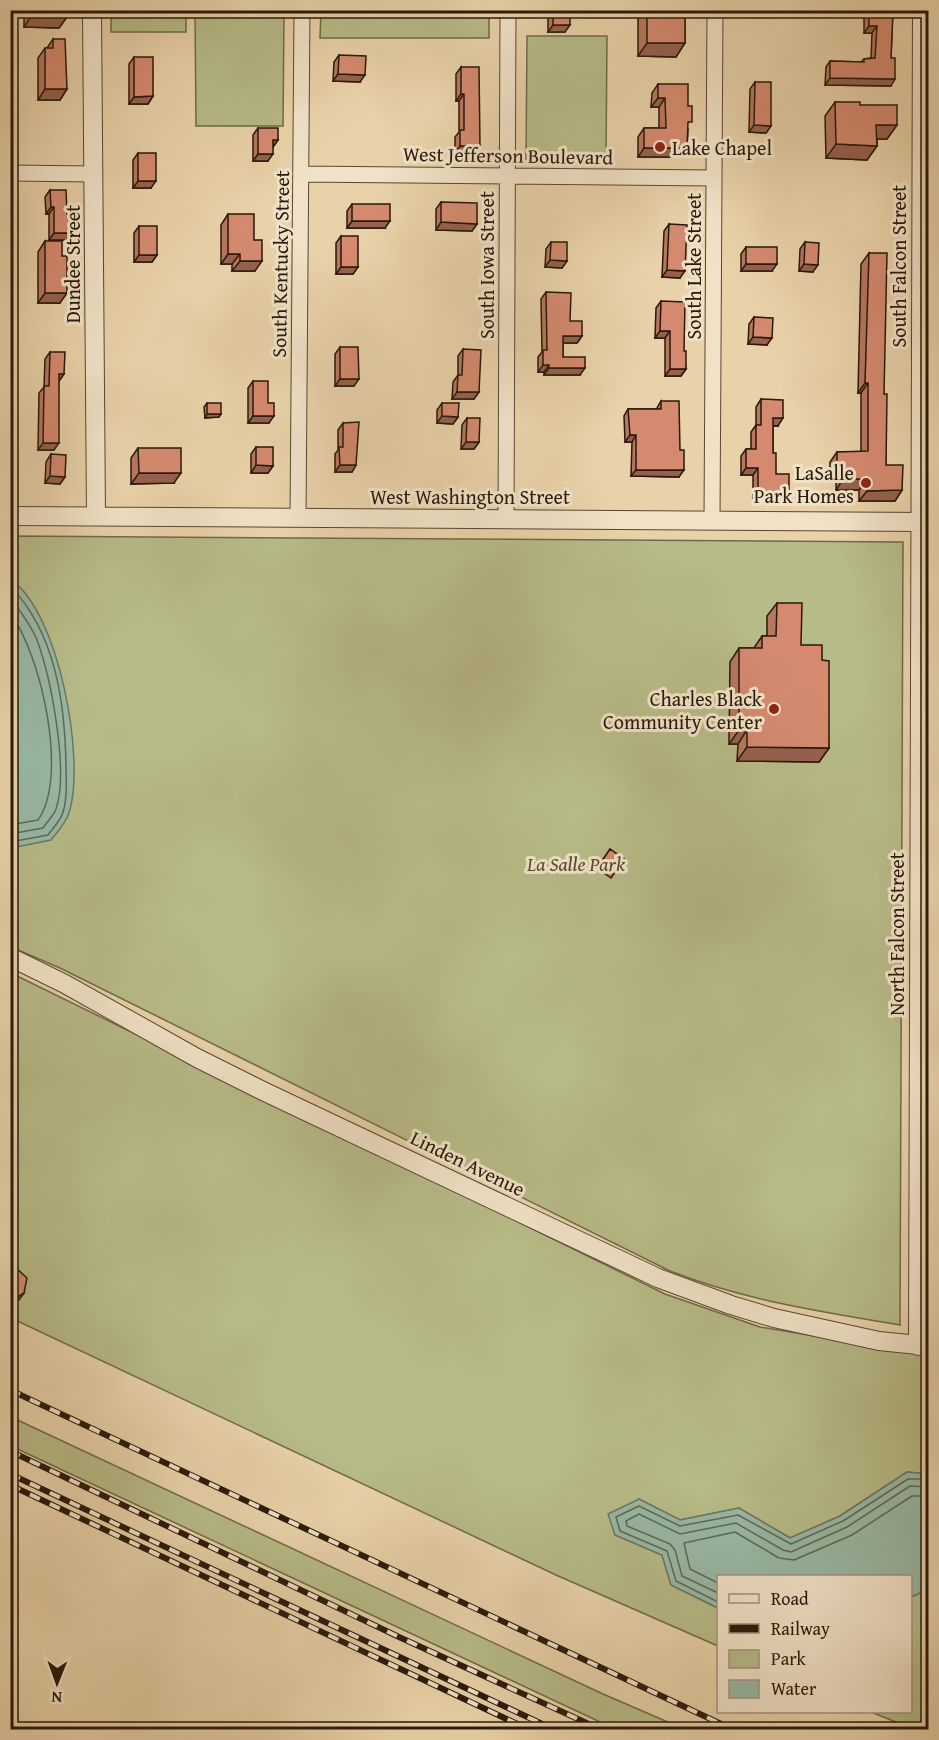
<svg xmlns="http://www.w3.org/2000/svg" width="939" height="1740" viewBox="0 0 939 1740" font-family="'Gentium Book Plus',serif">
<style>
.green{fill:#b7bb87;stroke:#706a48;stroke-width:1.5}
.water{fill:#98b8a4;stroke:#6b7866;stroke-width:1.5}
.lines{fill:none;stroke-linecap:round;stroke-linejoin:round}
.shore{stroke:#606857;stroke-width:1.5}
.minor-casing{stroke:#584732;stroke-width:17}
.tertiary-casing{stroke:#584732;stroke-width:20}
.minor{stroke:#f1e2c7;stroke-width:15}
.tertiary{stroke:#f1e2c7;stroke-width:18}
.rail-casing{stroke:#28190a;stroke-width:6}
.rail{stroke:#f1e2c7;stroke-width:4;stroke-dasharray:11;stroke-linecap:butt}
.wall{fill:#b7775f;stroke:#28190a;stroke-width:1.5}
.shaded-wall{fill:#95614e;stroke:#28190a;stroke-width:1.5}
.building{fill:#d58a6f;stroke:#28190a;stroke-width:1.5}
.poi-dot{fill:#8f2418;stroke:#f1e2c7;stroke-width:2}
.labels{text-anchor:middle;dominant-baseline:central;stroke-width:6;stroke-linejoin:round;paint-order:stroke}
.poi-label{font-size:20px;fill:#28190a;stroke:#f1e2c7;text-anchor:end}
.street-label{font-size:20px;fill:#28190a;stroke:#f1e2c7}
.park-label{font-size:20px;font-style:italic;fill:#534a30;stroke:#f1e2c7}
</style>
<rect width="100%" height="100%" fill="#e9d2a9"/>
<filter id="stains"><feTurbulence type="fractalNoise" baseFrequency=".00333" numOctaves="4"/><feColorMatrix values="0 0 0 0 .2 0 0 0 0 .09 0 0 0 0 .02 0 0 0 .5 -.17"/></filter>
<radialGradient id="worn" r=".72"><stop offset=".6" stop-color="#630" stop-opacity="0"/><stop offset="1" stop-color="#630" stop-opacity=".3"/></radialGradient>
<path class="green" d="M111 11H186V32H111Z
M195 11H284L283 126H196Z
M321 11H489V38H320Z
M527 36H607L606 160H526Z
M11 536 903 542 900 1325C821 1312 744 1300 670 1271L60 968 11 947Z
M11 973 665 1294 760 1327 928 1355V1474L907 1472 840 1516 790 1538 739 1508 680 1520 639 1499 615 1535 662 1555 671 1585 718 1608V1646L556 1575 11 1318Z
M11 1417 603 1694 684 1729H615L11 1446Z
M922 1592 928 1598V1729H913L871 1712H910L911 1597Z"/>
<path class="water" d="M10 579C59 611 86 760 69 813 66 823 57 832 51 840L11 848Z
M907 1472 928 1474V1598L922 1592 911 1597 910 1576H718V1608L671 1585 662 1555 615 1535 608 1514 639 1499 680 1520 739 1508 790 1538 840 1516Z"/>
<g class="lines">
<path class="shore" d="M10 586C56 633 65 704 66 766 66 780 68 798 63 812 61 820 53 828 48 835L10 842
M10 597C20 611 31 625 37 640 51 678 69 771 56 809 54 815 47 822 43 828L10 834
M10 613C41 654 69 777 38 820L10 825
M718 1583 690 1569 684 1543 735 1532 779 1558 794 1560 852 1535 912 1496H928
M718 1593 682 1576 675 1550 670 1544 627 1526 626 1521 639 1514 680 1534 736 1523 783 1550 791 1552 847 1527 910 1486 928 1487
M718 1602 676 1581 667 1551 620 1531 616 1517 639 1506 680 1526 738 1515 791 1544 843 1521 908 1479H928"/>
<defs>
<path id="minor" d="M10 173 94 174
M302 174 714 178
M298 518 302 10
M506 519 508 10
M712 521 715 10"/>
<path id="tertiary" d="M92 10 96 516
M10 516 928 522
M10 957 65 984 197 1058 263 1091 658 1278 731 1305 774 1318 879 1341 928 1346
M918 1346 922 10"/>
</defs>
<use href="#minor" class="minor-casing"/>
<use href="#tertiary" class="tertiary-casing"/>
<use href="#minor" class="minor"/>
<use href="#tertiary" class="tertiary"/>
<defs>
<path id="rail" d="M10 1390 734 1730
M10 1451 399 1637 602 1730
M10 1474 555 1730
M10 1485 530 1730"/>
</defs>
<use href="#rail" class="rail-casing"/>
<use href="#rail" class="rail"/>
</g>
<path class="wall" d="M24 10H67V17L59 28 24 27Z
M548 10H570L565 32H548Z
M638 10H685V43L676 57 638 56Z
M868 10H893L891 58V86L825 85 826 67 830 61 861 62 864 59 871 58 872 33H864V16Z
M53 39 67 89 60 100H38V58L45 48H47Z
M339 55 360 82 333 81 334 62Z
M134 57 153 96 148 104H129V64Z
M461 67 475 153H455V137L459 132V101H456V74Z
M755 82 771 126 766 133 749 132 750 89Z
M658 84 688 129 687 148 681 157H638V137L644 128H659V107H651L652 93Z
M835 102 860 105 897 125 887 139H877V146L867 160 826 158 825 116Z
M258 128 278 140 273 147 268 161H253V135Z
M138 153 151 188H133V160Z
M50 190 67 240H49V214H46L45 197Z
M441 202 477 224 472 231 436 230V209Z
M352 204 385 228H347V211Z
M228 214 254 240 255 271H232V264H221V225Z
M669 224 680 278 662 277 664 231Z
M139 226 157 255 152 262H134V233Z
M341 236 358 267 353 274H336V243Z
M45 241 60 303H38V252Z
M551 242 567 261 562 268 545 267 546 249Z
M805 242 813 272 799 271 800 249Z
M746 247 772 271H741V254Z
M869 253 884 394 886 465 902 490 895 501H859V490H836V476H830V462L837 452H861V393H858L861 264Z
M546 292 582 336 577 343H563V357L580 375H544V372H538V357L542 352 541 299Z
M661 301 684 351 686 369 681 376H665V338H655L656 308Z
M754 317 767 345 748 344 749 324Z
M340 347 354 386H335V354Z
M463 349 479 392 474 399H452L453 382 458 375V356Z
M50 352 64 374 59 381 54 450H38L39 393 44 387 45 359Z
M253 381 269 423H248V388Z
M761 399 778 426H773V453L776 474 789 492 784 499 753 498V475H741V456L746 449H751V432L756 425V407Z
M661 401 679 477 631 476 632 442H625L624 416 628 409H657V408Z
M207 403 221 414 219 417 205 418 204 407Z
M442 403 458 417 453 424 437 423V410Z
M467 418 479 442 474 449H461L462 425Z
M343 423 356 465 352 472H335V454L338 450V430Z
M256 447 273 466 268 473H251V454Z
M138 448 174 483 131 484V458Z
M51 454 65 477 60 484 45 483 46 462Z
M777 603 801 645 822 660 829 748 819 762 737 761 738 744H729L730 662 739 648H754L762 636H767V616Z
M610 849 624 859 611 878 597 868Z"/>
<path class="shaded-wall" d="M31 16 67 17 59 28 24 27Z
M553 25H570L565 32H548Z
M869 26H877L872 33H864Z
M647 43H685L676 57 638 56Z
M338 74 365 75 360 82 333 81Z
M830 78 895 79 891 86 825 85Z
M45 89H67L60 100H38Z
M461 94H464L459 101H456Z
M153 96 148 104H129L134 97Z
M658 98H665L659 107H651Z
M754 125 771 126 766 133 749 132Z
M876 125H897L887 139H867Z
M273 140H278L273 147Z
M836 144 877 146 867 160 826 158Z
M460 146H480L475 153H455Z
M644 148H687L681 157H638Z
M258 154H273L268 161H253Z
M138 181H156L151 188H133Z
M51 207H54L49 214H46Z
M352 221H390L385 228H347Z
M441 222 477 224 472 231 436 230Z
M54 233H72L67 240H49Z
M228 254H240L232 264H221Z
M139 255H157L152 262H134Z
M550 260 567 261 562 268 545 267Z
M240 261H262L255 271H232Z
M746 264H777L772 271H741Z
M804 264 818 265 813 272 799 271Z
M341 267H358L353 274H336Z
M667 270 685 271 680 278 662 277Z
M45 293H67L60 303H38Z
M660 331H670L665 338H655Z
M563 336H582L577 343H558Z
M753 337 772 338 767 345 748 344Z
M543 365H549L544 372H538Z
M549 368H585L580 375H544Z
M670 369H686L681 376H665Z
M59 374H64L59 381H54Z
M340 379H359L354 386H335Z
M865 383H868L861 393H858Z
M457 392H479L474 399H452Z
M207 414H221L219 417 205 418Z
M253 416H274L269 423H248Z
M442 416 458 417 453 424 437 423Z
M773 418H783L778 426 768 425Z
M630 435H636L632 442H625Z
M466 442H479L474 449H461Z
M43 443H59L54 450H38Z
M256 465 273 466 268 473H251Z
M340 465H356L352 472H335Z
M843 465 836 476H830L837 466Z
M746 468H758L753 475H741Z
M636 470H684L679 477 631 476Z
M139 473H181L174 483 131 484Z
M50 476 65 477 60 484 45 483Z
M843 479H867L859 490H836Z
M902 490 895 501H859L867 491Z
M758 491 789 492 784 499 753 498Z
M739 730H747L738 744H729Z
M747 747 829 748 819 762 737 761Z
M24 1293 19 1300 10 1305V1298Z"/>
<path class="building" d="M31 10H67V17L31 16Z
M553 10H570V25H553Z
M647 10H685V43H647Z
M869 10H893L891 58H895V79L830 78V61L864 62V59L875 58 877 26H869Z
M53 39H65L67 89H45V48H53Z
M339 55 366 56 365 75 338 74Z
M134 57H153V96L134 97Z
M461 67H479L480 146H460V130H464V94H461Z
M755 82H771V126L754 125Z
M658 84H688V106H692V122H688L687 148H644V128H666L665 98H658Z
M835 102H860V105H897V125H876L877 146 836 144Z
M258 128H278V140H273V154H258Z
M138 153H156V181H138Z
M50 190H66L67 214H72V233H54V207H51Z
M441 202 477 203V224L441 222Z
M352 204H390V221H352Z
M228 214H254V240H262V261H240V254H228Z
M669 224 687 225 685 271 667 270Z
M139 226H157V255H139Z
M341 236H358V267H341Z
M45 241H62V256H67V293H45Z
M551 242H567V261L550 260Z
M805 242 819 243 818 265 804 264Z
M746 247H777V264H746Z
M869 253H887L884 394H887L886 465H903L902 490 867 491V479H843V465L837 466V452L868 451V383H865Z
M546 292 571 293 570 321H582V336H563V357H585V368H549V365H543V350H547Z
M661 301 685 302 684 351H686V369H670V331H660Z
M754 317 773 318 772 338 753 337Z
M340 347H358L359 379H340Z
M463 349 481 350 479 392H457L458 375H462Z
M50 352H65L64 374H59V443H43L44 386H49Z
M253 381H268V403H274V416H253Z
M761 399 783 400V418H773V453H776V474H789V492L758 491V468H746V449H756V425H761Z
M661 401H679L680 450H684V470H636V435H630L628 409H661Z
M207 403H221V414H207Z
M442 403H459L458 417 442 416Z
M467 418H480L479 442H466Z
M359 422 356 465H340L339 447H343V423Z
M256 447H273V466L256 465Z
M138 448H181V473H139Z
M51 454 66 455 65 477 50 476Z
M777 603H802L801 645H822V660L829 661V748L747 747V730H739V648H762V636H776Z
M610 849 624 859 616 871 602 861Z
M10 1268H16L27 1278 24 1293 16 1298H10Z"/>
<g class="poi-dot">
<circle cx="660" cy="147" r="6"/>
<circle cx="866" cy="483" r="6"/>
<circle cx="774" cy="709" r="6"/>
</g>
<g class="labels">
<g class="poi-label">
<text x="672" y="147" text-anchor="start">Lake Chapel</text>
<text x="854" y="472">LaSalle<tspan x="854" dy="23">Park Homes</tspan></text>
<text x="762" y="698">Charles Black<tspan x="762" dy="23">Community Center</tspan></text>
</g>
<g class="street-label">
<text transform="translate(508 155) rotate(1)">West Jefferson Boulevard</text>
<text transform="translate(72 264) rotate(-90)">Dundee Street</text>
<text transform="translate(280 264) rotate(-89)">South Kentucky Street</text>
<text transform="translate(486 265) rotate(-90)">South Iowa Street</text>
<text transform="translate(693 266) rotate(-90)">South Lake Street</text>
<text transform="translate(898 266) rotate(-90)">South Falcon Street</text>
<text x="470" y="496">West Washington Street</text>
<text transform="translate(896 934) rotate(-90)">North Falcon Street</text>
<text transform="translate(468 1163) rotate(26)">Linden Avenue</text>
</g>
<g class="park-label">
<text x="576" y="863">La Salle Park</text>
</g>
</g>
<rect width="939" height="1740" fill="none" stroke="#e9d2a9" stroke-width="36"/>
<rect x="12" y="12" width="915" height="1716" fill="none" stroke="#28190a" stroke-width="3"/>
<rect x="18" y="18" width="903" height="1704" fill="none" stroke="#28190a" stroke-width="1.5"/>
<rect x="717" y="1575" width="195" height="138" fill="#f1e2c7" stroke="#a1927b" stroke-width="1.5"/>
<rect x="729" y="1594" width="30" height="9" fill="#f1e2c7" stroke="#a1927b" stroke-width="1.5"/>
<text x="771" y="1605" font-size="18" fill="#28190a">Road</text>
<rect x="729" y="1624" width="30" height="9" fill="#28190a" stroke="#a1927b" stroke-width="1.5"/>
<text x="771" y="1635" font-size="18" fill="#28190a">Railway</text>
<rect x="729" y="1650" width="30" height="18" fill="#b7bb87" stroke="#a1927b" stroke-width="1.5"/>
<text x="771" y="1665" font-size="18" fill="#28190a">Park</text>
<rect x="729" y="1680" width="30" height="18" fill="#98b8a4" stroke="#a1927b" stroke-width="1.5"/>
<text x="771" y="1695" font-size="18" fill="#28190a">Water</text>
<g transform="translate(57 1683) rotate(181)" stroke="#f1e2c7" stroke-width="4.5" paint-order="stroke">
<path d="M0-4.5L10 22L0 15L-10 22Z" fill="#28190a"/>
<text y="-9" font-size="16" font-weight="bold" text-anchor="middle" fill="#28190a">N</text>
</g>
<rect width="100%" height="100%" filter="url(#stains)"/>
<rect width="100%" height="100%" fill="url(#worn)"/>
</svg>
